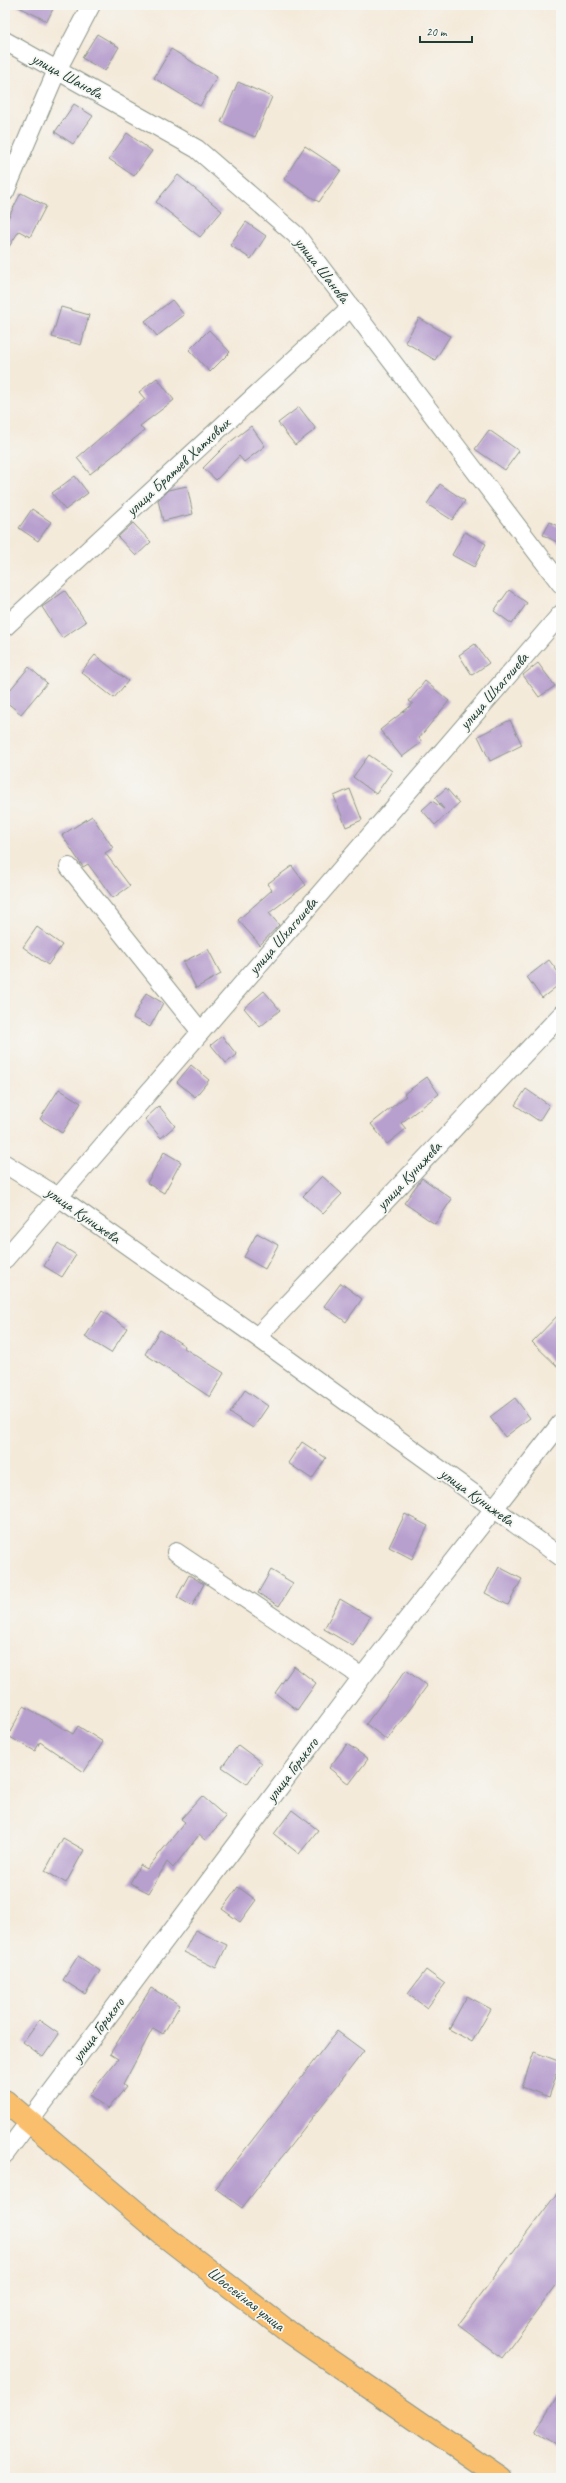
<svg xmlns="http://www.w3.org/2000/svg" width="566" height="2483" viewBox="0 0 566 2483" font-family="Caveat,sans-serif">
<style>
.building{fill:#b79fce}
.lines{fill:none;stroke-linecap:round;stroke-linejoin:round}
.minor-casing{stroke:#8a9487;stroke-width:20}
.highway-casing{stroke:#8a9487;stroke-width:24}
.minor{stroke:#fff;stroke-width:18}
.highway{stroke:#f9bf6d;stroke-width:22}
.labels{text-anchor:middle;dominant-baseline:central;stroke-width:3.5;stroke-linejoin:round;paint-order:stroke}
.street-label{font-size:16px;fill:#1f3d34;stroke:#f6f6f2}
</style>
<rect width="100%" height="100%" fill="#f6f6f2"/>
<filter id="ink" filterUnits="userSpaceOnUse"><feTurbulence type="fractalNoise" baseFrequency=".025" numOctaves="2"/><feDisplacementMap in="SourceGraphic" scale="8" xChannelSelector="R" yChannelSelector="G"/><feConvolveMatrix kernelMatrix="1 2 1 2 8 2 1 2 1" color-interpolation-filters="sRGB"/></filter>
<filter id="wash" filterUnits="userSpaceOnUse"><feTurbulence type="fractalNoise" baseFrequency=".012" numOctaves="4" result="noise"/><feDisplacementMap in="SourceGraphic" scale="16" xChannelSelector="R" yChannelSelector="G"/><feGaussianBlur stdDeviation="0.9" result="paint"/><feColorMatrix in="noise" values="0 0 0 0 0 0 0 0 0 0 0 0 0 0 0 0 0 1.4 0 .05"/><feComposite in="paint" operator="in"/></filter>
<g filter="url(#wash)">
<rect width="100%" height="100%" fill="#f4eada"/>
<g id="blocks">
<path class="building" d="M15 5H55L47 21Z
M97 34 119 47 105 71 82 58Z
M171 49 217 77 200 106 154 78Z
M238 82 272 97 255 137 221 122Z
M74 104 93 116 73 144 55 132Z
M127 133 152 151 134 176 109 159Z
M305 146 341 170 319 202 284 179Z
M178 175 222 211 200 237 156 202Z
M21 193 46 206 30 237 19 231 5 253V224Z
M246 222 266 236 251 259 230 245Z
M172 300 184 315 157 336 145 321Z
M61 307 89 315 81 345 52 337Z
M419 318 450 336 435 360 405 342Z
M209 330 230 352 210 372 189 350Z
M157 378 174 400 140 426 144 431 90 474 77 458 145 399 139 392Z
M299 407 316 429 295 445 278 423Z
M251 426 265 446 244 462 239 456 216 480 203 468 226 445Z
M489 430 519 451 505 470 475 449Z
M75 476 88 493 65 510 52 493Z
M440 484 465 501 452 520 427 504Z
M187 486 193 514 163 521 158 500 168 490Z
M32 509 51 522 38 541 19 528Z
M550 522 561 528V544L543 535Z
M133 523 151 542 136 556 118 537Z
M465 532 486 544 474 567 452 555Z
M509 590 527 603 512 624 494 611Z
M65 591 86 622 62 638 42 607Z
M475 644 489 663 472 675 459 655Z
M95 655 128 681 114 698 81 672Z
M538 663 555 686 539 697 523 675Z
M29 667 47 683 21 714 5 701V696Z
M425 681 449 701 419 738 422 742 402 757 380 730 413 704 409 701Z
M510 720 522 745 490 761 478 736Z
M369 755 392 771 376 794 353 777Z
M446 788 459 803 435 825 422 810 432 801 444 809 435 798Z
M350 789 362 820 346 827 334 796Z
M92 816 113 848 105 853 130 886 113 898 88 864 83 867 62 835Z
M292 866 306 885 269 913 279 925 260 945 238 920 272 890 267 884Z
M37 927 62 945 48 965 23 947Z
M208 949 221 974 196 988 183 962Z
M549 960 561 976V983L542 998 527 977Z
M264 991 280 1010 260 1027 244 1008Z
M146 993 163 1003 150 1027 133 1018Z
M222 1036 237 1055 226 1063 211 1045Z
M191 1065 209 1080 195 1097 177 1082Z
M427 1077 439 1094 401 1123 406 1129 387 1144 371 1124 406 1096 404 1094Z
M59 1089 81 1103 62 1133 40 1119Z
M526 1089 549 1105 539 1121 515 1105Z
M159 1106 175 1126 161 1138 145 1119Z
M164 1152 181 1162 164 1193 147 1183Z
M322 1176 342 1194 323 1214 303 1196Z
M422 1178 452 1199 435 1224 404 1203Z
M257 1233 278 1245 265 1269 244 1257Z
M58 1243 76 1255 62 1277 44 1266Z
M341 1283 362 1299 346 1322 324 1306Z
M102 1311 127 1328 111 1353 85 1337Z
M561 1312V1370L532 1342Z
M160 1330 185 1346 184 1348 224 1373 210 1397 145 1354Z
M245 1390 268 1406 253 1428 230 1413Z
M515 1398 530 1418 505 1437 490 1417Z
M302 1442 326 1458 312 1479 288 1463Z
M405 1514 428 1526 412 1559 389 1547Z
M499 1567 522 1579 508 1605 485 1593Z
M271 1570 293 1583 279 1606 258 1593Z
M189 1575 204 1584 192 1606 177 1597Z
M340 1599 370 1617 353 1646 324 1629Z
M294 1666 316 1683 297 1710 275 1693Z
M406 1670 427 1686 387 1740 366 1724Z
M24 1706 73 1734 78 1726 103 1742 84 1772 40 1742 35 1751 8 1736Z
M347 1744 368 1759 349 1784 329 1768Z
M238 1745 262 1763 247 1784 222 1767Z
M202 1796 226 1817 205 1840 199 1835 173 1868 167 1862 149 1893 130 1883 140 1865 147 1869 185 1822 181 1819Z
M292 1810 318 1830 299 1854 274 1834Z
M63 1838 84 1850 66 1883 45 1871Z
M238 1887 256 1900 240 1922 222 1909Z
M195 1930 227 1945 216 1968 184 1952Z
M78 1956 100 1971 85 1994 63 1980Z
M426 1970 445 1984 427 2008 408 1994Z
M151 1988 180 2005 163 2034 153 2028 123 2085 126 2087 108 2109 89 2095 118 2059 110 2054Z
M467 1996 491 2009 472 2042 449 2029Z
M39 2020 59 2034 43 2057 23 2042Z
M337 2031 364 2051 242 2208 215 2188Z
M534 2052 561 2062 549 2097 522 2087Z
M561 2188V2279L502 2358 458 2325Z
M561 2390V2446L536 2431Z"/>
</g>
</g>
<g filter="url(#ink)">
<use href="#blocks" fill-opacity="0" stroke="#8a9487" stroke-width="1"/>
<g class="lines">
<defs>
<path id="minor" d="M5 41 197 149 296 235 561 584
M5 192 57 70 91 5
M5 627 351 307
M69 867 201 1032
M5 1164 60 1198 257 1337 561 1557
M5 1259 561 614
M257 1337 561 1015
M176 1552 362 1677
M5 2154 362 1677 561 1423"/>
<path id="highway" d="M5 2101 162 2234 290 2333 501 2478"/>
</defs>
<use href="#minor" class="minor-casing"/>
<use href="#highway" class="highway-casing"/>
<use href="#minor" class="minor"/>
<use href="#highway" class="highway"/>
</g>
</g>
<g class="labels">
<g class="street-label">
<text transform="translate(67 76) rotate(29)">улица Шанова</text>
<text transform="translate(322 270) rotate(52)">улица Шанова</text>
<text transform="translate(178 467) rotate(-43)">улица Братьев Хатховых</text>
<text transform="translate(494 691) rotate(-49)">улица Шхагошева</text>
<text transform="translate(283 936) rotate(-49)">улица Шхагошева</text>
<text transform="translate(409 1176) rotate(-47)">улица Кунижева</text>
<text transform="translate(83 1215) rotate(35)">улица Кунижева</text>
<text transform="translate(477 1497) rotate(36)">улица Кунижева</text>
<text transform="translate(292 1770) rotate(-53)">улица Горького</text>
<text transform="translate(98 2030) rotate(-53)">улица Горького</text>
<text transform="translate(246 2299) rotate(38)">Шоссейная улица</text>
</g>
</g>
<rect width="566" height="2483" fill="none" stroke="#f6f6f2" stroke-width="20"/>
<path d="M420 36v6h52v-6" fill="none" stroke="#1f3d34" stroke-width="2"/>
<text x="426" y="36" font-size="12" fill="#1f3d34" stroke="#f6f6f2" stroke-width="3" paint-order="stroke">20 m</text>
</svg>
